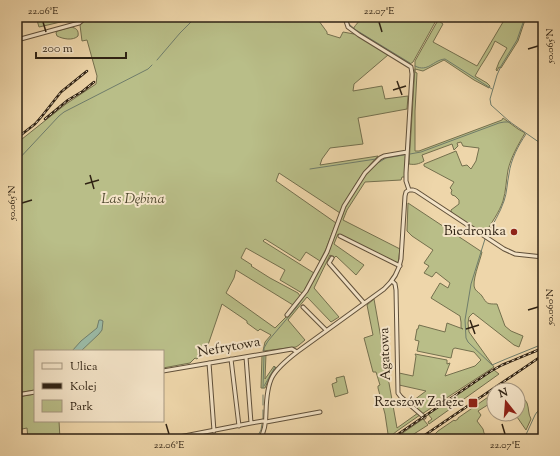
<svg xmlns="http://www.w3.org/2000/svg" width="560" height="456" viewBox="0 0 560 456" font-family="'Sorts Mill Goudy',serif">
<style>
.green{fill:#b9be88;stroke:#74704e}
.water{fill:#9ab9a5;stroke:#707d6b}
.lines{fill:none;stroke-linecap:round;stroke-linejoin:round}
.stream{stroke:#707d6b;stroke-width:1}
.minor-casing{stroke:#60503a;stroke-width:5}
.minor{stroke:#f4e4c8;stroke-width:3}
.rail-casing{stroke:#302314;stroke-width:2.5}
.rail{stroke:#f4e4c8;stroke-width:1;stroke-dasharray:3;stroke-linecap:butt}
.ticks{fill:none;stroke:#302314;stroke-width:1.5}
.poi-dot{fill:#8f2418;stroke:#f4e4c8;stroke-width:1.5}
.labels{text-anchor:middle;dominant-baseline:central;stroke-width:4;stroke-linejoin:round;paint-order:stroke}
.park-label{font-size:14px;font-style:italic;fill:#524a31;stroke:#f4e4c8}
.poi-label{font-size:14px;fill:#302314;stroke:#f4e4c8;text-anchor:end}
.street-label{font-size:14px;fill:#302314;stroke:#f4e4c8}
.neatline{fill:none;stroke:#302314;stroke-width:1.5}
.ticks-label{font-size:10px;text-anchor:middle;fill:#302314}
</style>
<rect width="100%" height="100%" fill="#eed6aa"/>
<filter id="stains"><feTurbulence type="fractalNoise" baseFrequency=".005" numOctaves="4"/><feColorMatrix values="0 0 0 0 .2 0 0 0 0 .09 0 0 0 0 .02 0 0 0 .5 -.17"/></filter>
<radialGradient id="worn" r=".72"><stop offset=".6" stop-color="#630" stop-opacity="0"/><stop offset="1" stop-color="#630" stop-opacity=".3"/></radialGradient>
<path class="green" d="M36 17H82L39 27Z
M89 17H278L286 21 298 19 300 17H316L327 32V34L340 38 343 32 354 34V33L387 54 388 55 354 84 353 91 382 86 385 99 408 96 407 109 358 118 363 144 330 148 322 159 320 165 378 156C361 173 351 191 340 213L279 173 276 181 336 223 326 249 320 261 306 252 300 261 265 239 263 241 314 273 305 290 302 293 280 280 285 270 246 248 241 258 252 265 251 266 270 278 298 293 300 296 293 305 236 270 234 278 226 293 275 328 288 315 308 289 327 254 346 204 363 177 373 165 378 161 383 158 404 154 406 156 405 177H402L401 180 365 182 347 210 343 220 400 249 398 264 338 234 334 244 364 265 356 275 336 256 334 258 330 255 314 288 339 317 331 322 307 297 288 320 305 340 299 345 296 347 263 351 265 342 271 335 260 329 258 331 247 323V321L222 304 208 345 197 359 195 358 190 363 163 368V351H35V390L17 393V143L66 104 96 84 97 76 87 40 82 41 80 25Z
M362 17H438L413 62 410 64 353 29C356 24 359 22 362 17Z
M506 17H526L518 41 501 68 499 67 497 71 496 70 499 62 507 48 495 41C490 54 481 64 475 76L487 83 490 86 489 88 474 80 444 60 423 71 415 69V72L417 73 415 111V151H419L502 120 503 118 518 129 525 133C518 145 511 157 508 170 506 181 506 191 503 201 499 213 491 223 485 234L453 214 451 211V210L459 204V200L455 196 452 195 451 193 452 190 450 188 454 182 424 166V164L456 151 462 166 467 165 471 169 476 161 479 148 463 146 461 142 457 143 458 146 454 150 452 144 422 155 424 161C419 164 415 165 409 164L415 67V61L437 22 439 21 443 24 433 42 477 66Z
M71 27C76 28 79 30 78 36 73 41 63 39 57 36L56 33 57 31Z
M408 203 482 252C480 261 471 283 475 289 477 292 480 293 482 296 487 304 487 304 497 304L505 326 511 331 523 336 519 347 514 345 473 313 469 317 468 323 469 332 494 367 422 414 410 403 426 391 399 385V373L413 376 416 356 415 354 447 360V364L450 363 445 376 475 366 481 360 474 352 455 348 453 349 451 358 417 351 419 341 415 340 417 329H418L419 325 445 332 447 323 463 329 461 328V322L460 316 431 298 440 283 448 288 450 283 436 272 432 277 424 273 429 266 424 263 433 250 412 236 407 231Z
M374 299 397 428 418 413 420 415 397 431 387 439H382L388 434 385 414 378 388V386L380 385 376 372H373L364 338 373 335 367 305Z
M266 354 265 379 274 366 276 368 271 374 265 388H261L262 355Z
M494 370 499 374 429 424 428 422 432 419 428 414 485 375Z
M344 376 348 393 335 397 332 384 337 382 336 378Z
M518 393C521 396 525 399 527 403 529 408 528 414 531 419L526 430 515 414H518Z
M35 394V421H59L60 439H28L27 428 17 430V397Z
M494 394V401L478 411 481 415 477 421 483 429 484 433 489 439H433L432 437 438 431 454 420 455 421 458 419V418L491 395H492Z
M423 419 428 425 406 439H394Z"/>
<path class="water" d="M99 320H101L103 321 102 330 99 334 81 351H72L81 341 97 328Z"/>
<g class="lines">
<path class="stream" d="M350 17 348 22 350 25 356 30 410 63
M525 17 517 40 501 66 497 75 490 99 491 105 510 122 543 145
M157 60 180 33 196 17
M415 66C428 73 433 60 445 59L492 89
M410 154 421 152 499 123 504 122H510
M17 161 59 116 64 112 148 69 152 65
M376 164 386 158 404 155
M310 169 376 159
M342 217 345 208 351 198
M487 235C493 224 500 213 504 201 507 193 507 183 509 174 511 159 518 146 526 134
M485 239 471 284 465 320 466 338 468 342 492 365 506 359 543 344
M264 351V348L268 341 296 308 308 291 327 255
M264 386 275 367
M263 388 264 356
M263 405V395
M263 419V410
M256 439 261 430 262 424
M524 439 535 415 537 412 543 408"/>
<defs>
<path id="minor" d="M346 21 348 27 359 35 411 67 412 74 406 173V181L409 190
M17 40 79 23 86 17
M409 190H413L416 191 504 249 515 254 543 257
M340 236 400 266
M332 258 329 263 364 303
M392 281 395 284 396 290 398 393 401 397 424 417
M303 307 326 330
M287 315 306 291 327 252 344 206 365 173 380 158 384 156 407 152
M246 357 251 423
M231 359 239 426
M209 363 214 431
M163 371 292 349 297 352
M17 395 35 392
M169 439 251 423 263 421 266 422 320 412
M260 439C265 431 266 422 266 412 267 379 271 372 297 352L384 289C393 281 399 271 401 259L405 196 406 192 409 190"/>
</defs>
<use href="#minor" class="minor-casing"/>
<use href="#minor" class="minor"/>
<defs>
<path id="rail" d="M45 119 68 100 83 91 94 82
M17 138 35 124 42 116 61 92 87 71
M391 439 491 371 502 365 543 348
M419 439 543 355"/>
</defs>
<use href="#rail" class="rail-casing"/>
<use href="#rail" class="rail"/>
</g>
<path class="ticks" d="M43 22 46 32M379 22 382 32M528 49 538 46M397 81 402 95M393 90 406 86M90 175 94 189M85 184 99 180M22 203 32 200M528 310 538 307M470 320 475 334M466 329 479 325M166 424 169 434M502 424 505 434"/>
<g class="poi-dot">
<circle cx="514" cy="232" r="4"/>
<rect x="468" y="398" width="10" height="10" rx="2"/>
</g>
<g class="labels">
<g class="park-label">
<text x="133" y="200">Las Dębina</text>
</g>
<g class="poi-label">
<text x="506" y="232">Biedronka</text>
<text x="464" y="403">Rzeszów Załęże</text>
</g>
<g class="street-label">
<text transform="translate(229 348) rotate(-10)">Nefrytowa</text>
<text transform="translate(386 354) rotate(-92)">Agatowa</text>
</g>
</g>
<rect width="560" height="456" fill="none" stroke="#eed6aa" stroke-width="44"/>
<rect x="34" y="350" width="130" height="72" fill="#f4e4c8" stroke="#a69780"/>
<rect x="42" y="363" width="20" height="6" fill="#f4e4c8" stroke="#a69780"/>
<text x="70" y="370" font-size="12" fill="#302314">Ulica</text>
<rect x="42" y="383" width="20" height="6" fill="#302314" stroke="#a69780"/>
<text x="70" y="390" font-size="12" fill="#302314">Kolej</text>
<rect x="42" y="400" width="20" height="12" fill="#b9be88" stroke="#a69780"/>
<text x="70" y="410" font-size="12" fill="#302314">Park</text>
<g transform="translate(506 402) rotate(343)"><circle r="19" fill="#f4e4c8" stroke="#a69780"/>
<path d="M0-3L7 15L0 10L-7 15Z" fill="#8f2418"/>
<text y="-6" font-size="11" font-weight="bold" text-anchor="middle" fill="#302314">N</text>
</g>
<path d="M36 52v6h90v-6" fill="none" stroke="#302314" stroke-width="2"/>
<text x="42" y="52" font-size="12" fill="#302314" stroke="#f4e4c8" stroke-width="3" paint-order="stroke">200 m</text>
<rect x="22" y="22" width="516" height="412" class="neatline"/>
<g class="ticks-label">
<text x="43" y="14">22.06°E</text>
<text x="379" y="14">22.07°E</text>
<text transform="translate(549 46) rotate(-90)" y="4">50.065°N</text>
<text transform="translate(11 203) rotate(-90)" y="4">50.065°N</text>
<text transform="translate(549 307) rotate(-90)" y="4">50.060°N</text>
<text x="169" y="448">22.06°E</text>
<text x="505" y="448">22.07°E</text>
</g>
<rect width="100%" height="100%" filter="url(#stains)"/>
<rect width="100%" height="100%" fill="url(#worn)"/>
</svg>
